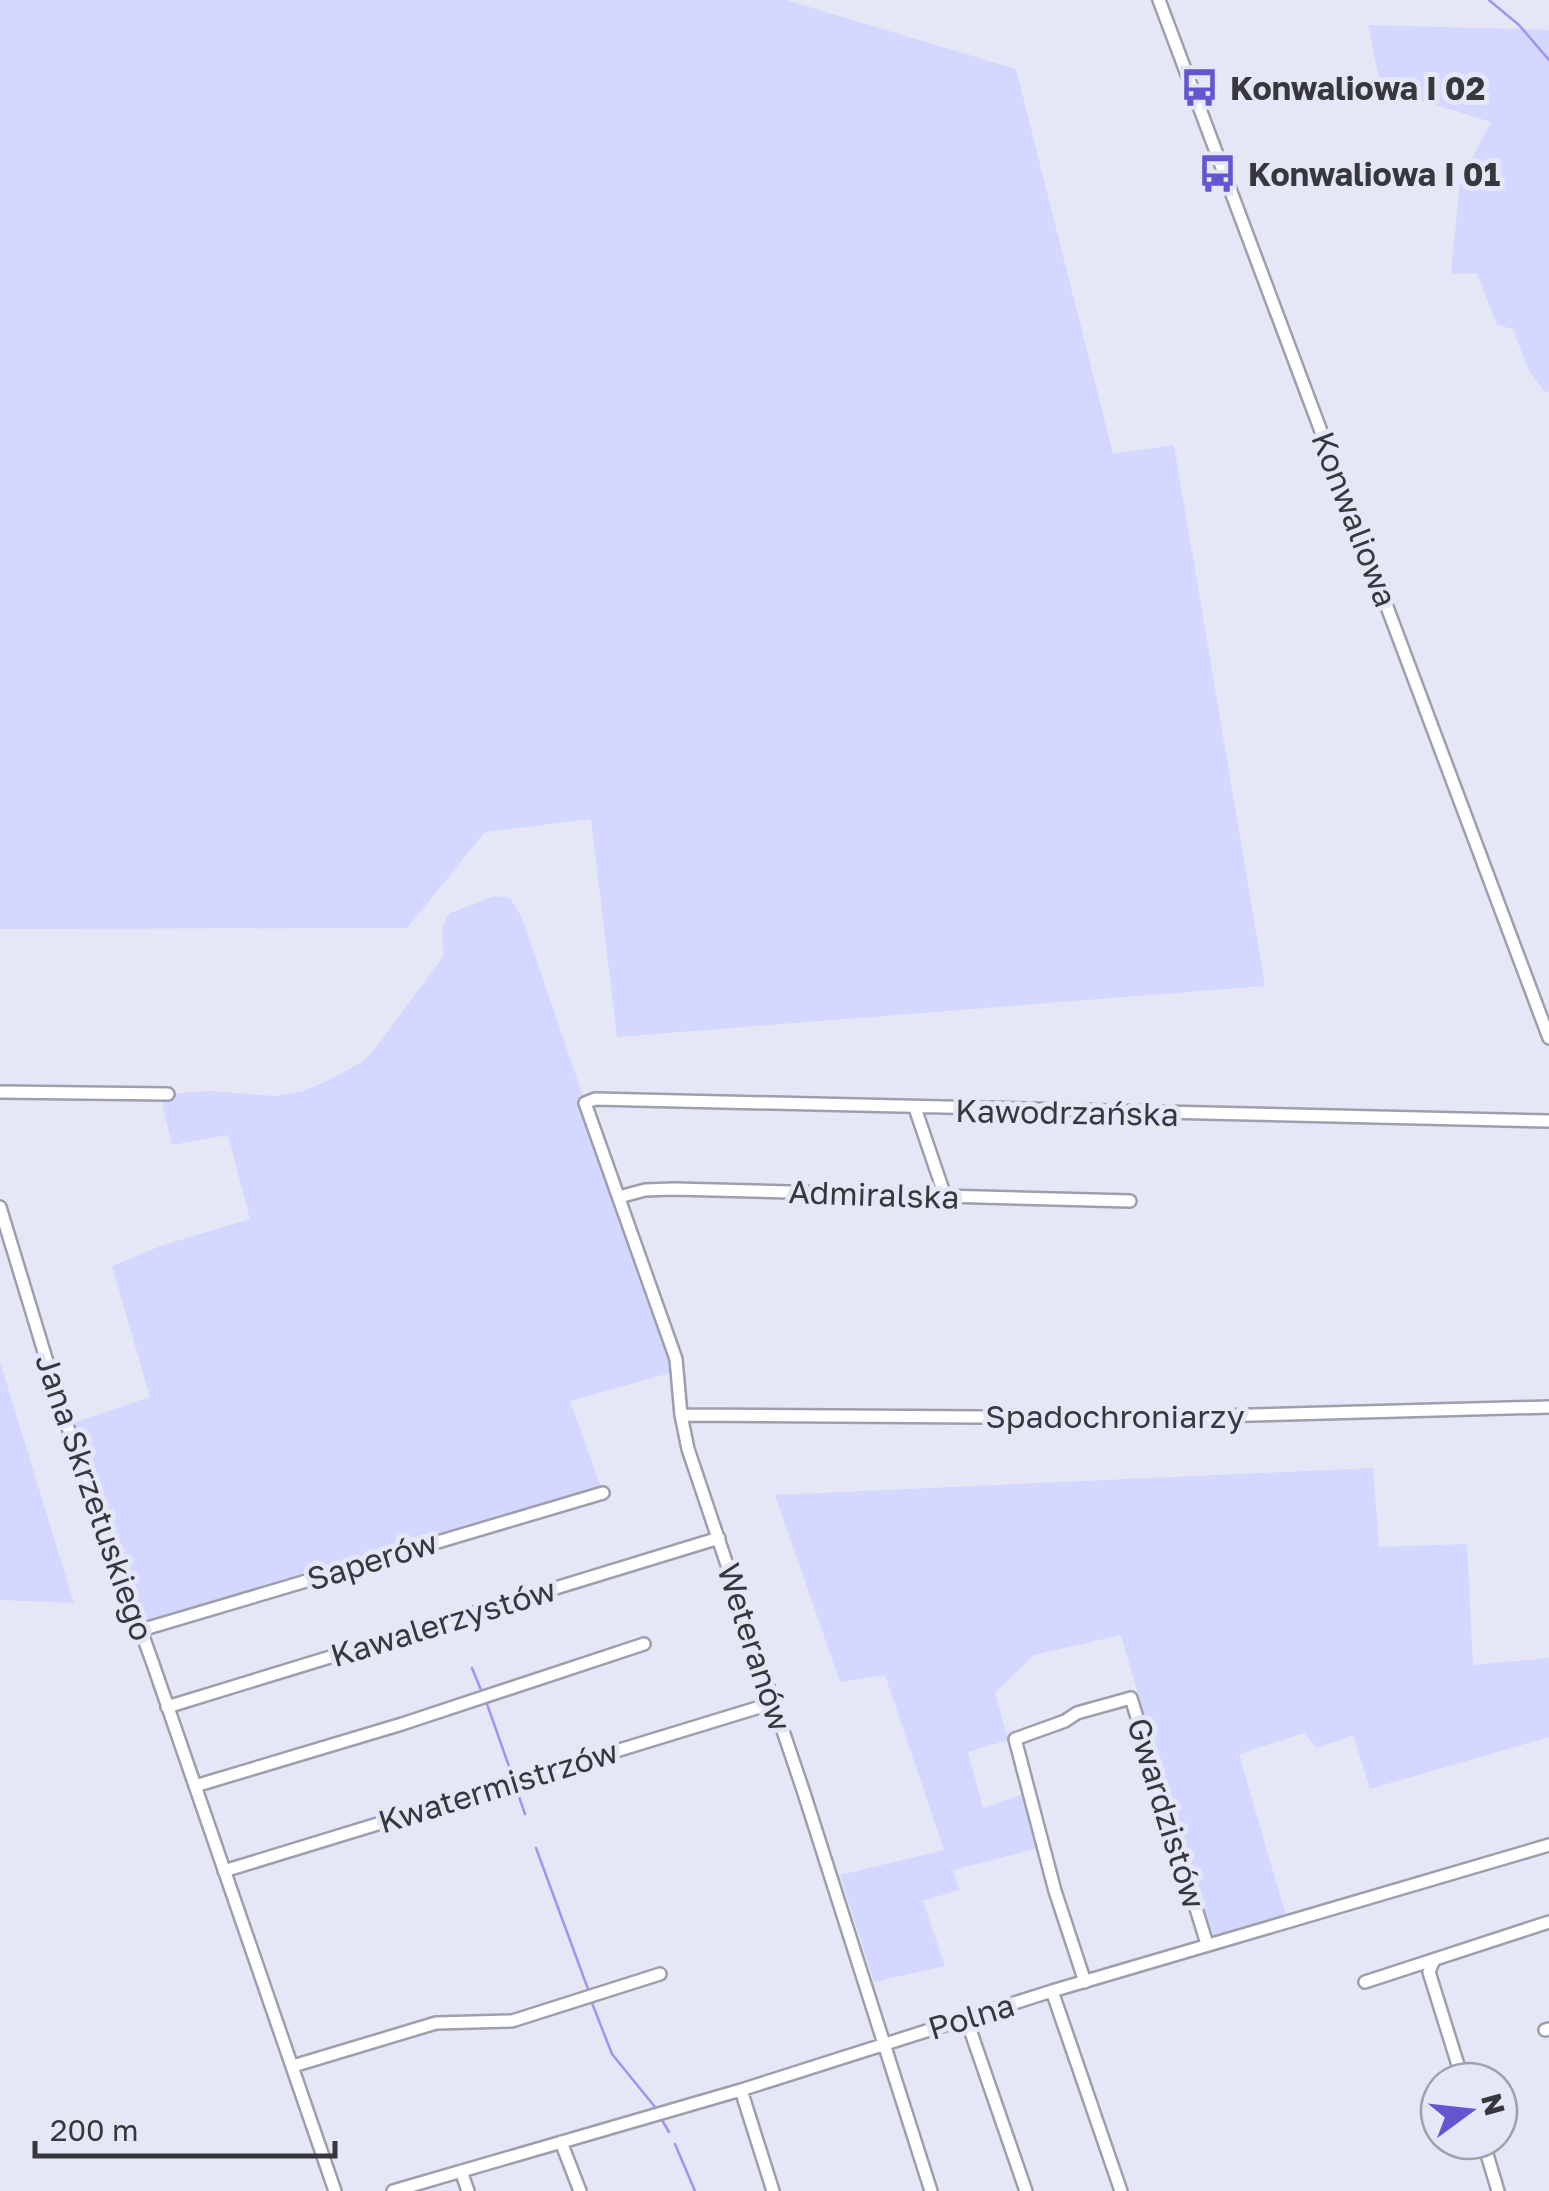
<svg xmlns="http://www.w3.org/2000/svg" width="1549" height="2191" viewBox="0 0 1549 2191" font-family="'Golos Text',sans-serif">
<style>
.green{fill:#d4d7ff}
.lines{fill:none;stroke-linecap:round;stroke-linejoin:round}
.stream{stroke:#9798f1;stroke-width:2.5}
.minor-casing{stroke:#9e9fad;stroke-width:16}
.minor{stroke:#fff;stroke-width:11}
.labels{text-anchor:middle;dominant-baseline:central;stroke-width:10;stroke-linejoin:round;paint-order:stroke}
.poi-label{font-size:32px;font-weight:bold;fill:#37383d;stroke:#e6e7f6;text-anchor:start}
.street-label{font-size:32px;fill:#37383d;stroke:#e6e7f6}
</style>
<rect width="100%" height="100%" fill="#e6e7f6"/>
<path class="green" d="M0 0H786L1016 69 1113 454 1174 445 1265 986 617 1037 591 819 485 832 407 928 0 929Z
M1368 25 1549 30V392L1544 391 1528 369 1513 329 1497 325 1477 273 1451 274 1460 181 1491 122 1381 88Z
M495 896 510 898 522 918 677 1371 570 1401 603 1493 141 1630 67 1425 150 1397 112 1266 163 1245 250 1219 228 1135 172 1145 160 1094 210 1091 275 1096 303 1091 325 1082 360 1063 372 1053 444 955C443 939 438 927 450 913Z
M0 1362 74 1603 0 1600Z
M1373 1468 1379 1547 1467 1544 1473 1665 1549 1658V1737L1370 1789 1353 1735 1317 1748 1304 1733 1239 1754 1286 1916 1208 1939 1121 1635 1034 1655 995 1693 1008 1740 968 1752 983 1808 1024 1794 1038 1848 953 1870 959 1890 923 1901 945 1966 874 1982 840 1875 944 1850 885 1675 840 1682 775 1495Z"/>
<g class="lines">
<path class="stream" d="M1489 0 1519 25 1549 60
M472 1668 481 1690
M487 1704 511 1772
M516 1788 525 1814
M536 1848 588 1989
M592 2003 612 2054 655 2107
M662 2120 669 2132
M675 2144 695 2191"/>
<defs>
<path id="minor" d="M1159 0 1549 1038
M0 1092 168 1094
M915 1108 945 1196
M619 1197 645 1190 674 1189 1130 1201
M0 1207 62 1411 153 1664 335 2191
M681 1415 1138 1418 1549 1407
M141 1630 603 1493
M167 1707 719 1538
M195 1786 402 1724 644 1644
M224 1871 773 1703
M1434 1960 1429 1972 1463 2081
M1085 1982 1055 1891 1015 1739 1065 1721 1077 1713 1131 1698 1207 1944
M1365 1982 1549 1922
M1052 1991 1121 2191
M966 2018 1026 2191
M1545 2030 1549 2029
M293 2066 436 2023 512 2021 660 1974
M741 2090 773 2191
M1483 2141 1498 2191
M561 2142 580 2191
M461 2171 468 2191
M393 2191 741 2090 1052 1991 1549 1845
M931 2191 804 1793 688 1449 681 1415 676 1359 585 1103 595 1099 1549 1121"/>
</defs>
<use href="#minor" class="minor-casing"/>
<use href="#minor" class="minor"/>
</g>
<defs>
<symbol id="bus-bare" viewBox="-9 -9 18 18"><path d="M-5-6H5V4H4V6H2V4H-2V6H-4V4H-5ZM-3.5-4V0h7V-4ZM-3.5 1.2v1.5H-2V1.2ZM2 1.2v1.5H3.5V1.2Z" fill="#6257d0" stroke="#e6e7f6" stroke-width="2.5" paint-order="stroke"/></symbol>
</defs>
<g fill-rule="evenodd">
<use href="#bus-bare" x="1172" y="60" width="55" height="55"/>
<use href="#bus-bare" x="1190" y="146" width="55" height="55"/>
</g>
<g class="labels">
<g class="poi-label">
<text x="1230" y="88">Konwaliowa I 02</text>
<text x="1248" y="174">Konwaliowa I 01</text>
</g>
<g class="street-label">
<text transform="translate(1355 519) rotate(69)">Konwaliowa</text>
<text transform="translate(1067 1112) rotate(1)">Kawodrzańska</text>
<text transform="translate(874 1194) rotate(2)">Admiralska</text>
<text x="1115" y="1416">Spadochroniarzy</text>
<text transform="translate(95 1497) rotate(71)">Jana Skrzetuskiego</text>
<text transform="translate(372 1560) rotate(-17)">Saperów</text>
<text transform="translate(443 1622) rotate(-17)">Kawalerzystów</text>
<text transform="translate(755 1647) rotate(72)">Weteranów</text>
<text transform="translate(498 1786) rotate(-17)">Kwatermistrzów</text>
<text transform="translate(1167 1813) rotate(73)">Gwardzistów</text>
<text transform="translate(971 2016) rotate(-17)">Polna</text>
</g>
</g>
<g transform="translate(1469 2111) rotate(75)"><circle r="48" fill="#e6e7f6" stroke="#a0a1ac" stroke-width="2.5"/>
<path d="M0-8L18 38L0 25L-18 38Z" fill="#6257d0"/>
<text y="-15" font-size="28" font-weight="bold" text-anchor="middle" fill="#37383d">N</text>
</g>
<path d="M35 2141v15h300v-15" fill="none" stroke="#37383d" stroke-width="5"/>
<text x="50" y="2141" font-size="30" fill="#37383d" stroke="#e6e7f6" stroke-width="8" paint-order="stroke">200 m</text>
</svg>
